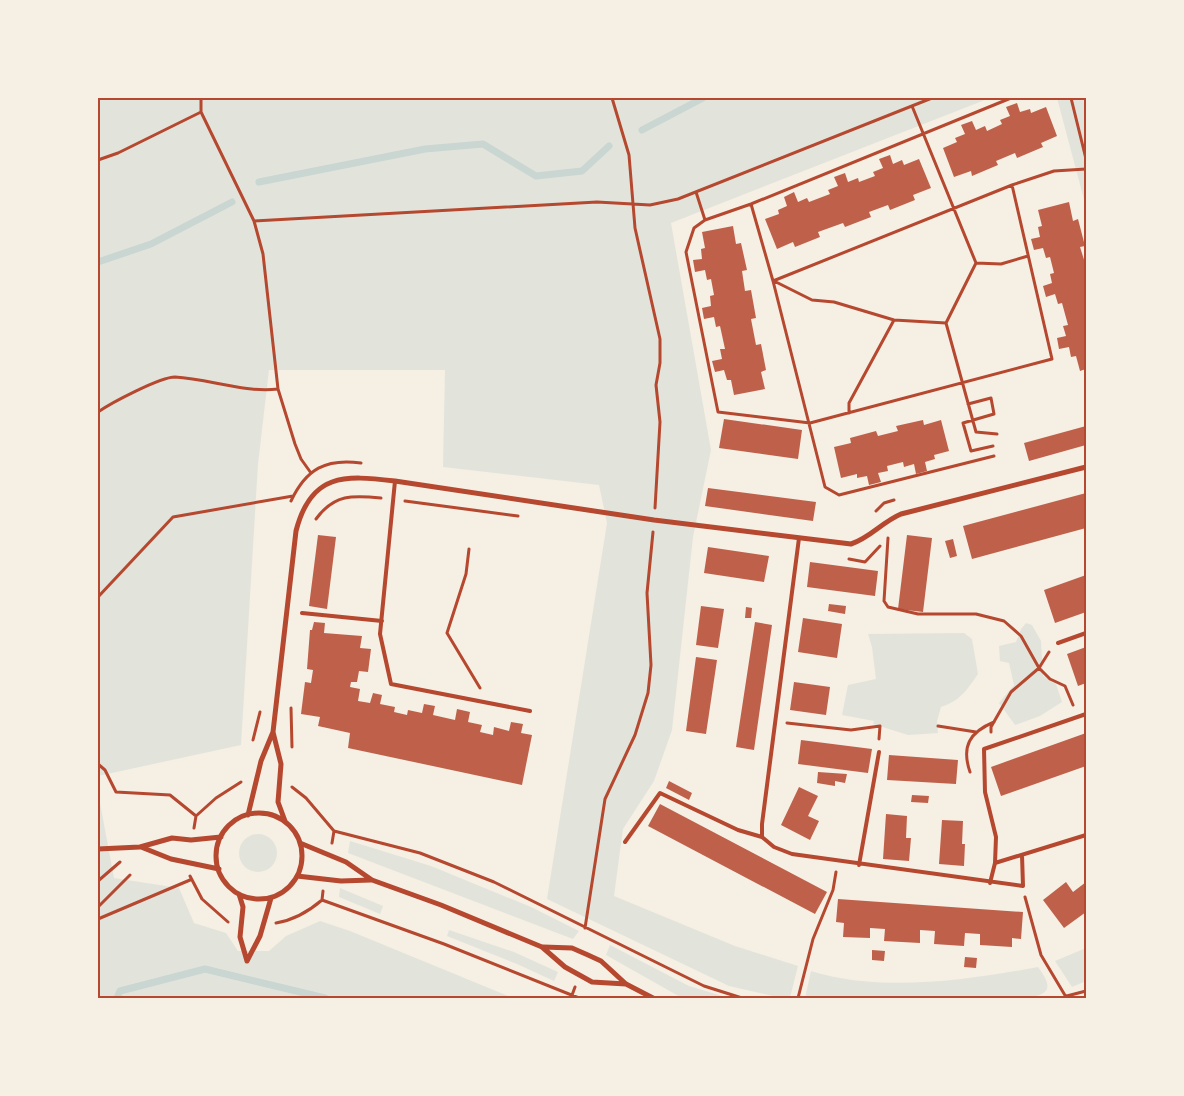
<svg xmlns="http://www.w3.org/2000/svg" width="1184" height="1096" viewBox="0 0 1184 1096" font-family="'Fira Sans',sans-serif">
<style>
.green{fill:#e2e4dc}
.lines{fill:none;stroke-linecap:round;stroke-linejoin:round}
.stream{stroke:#c9d6d2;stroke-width:7}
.building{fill:#bf614a}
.path{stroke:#b5482f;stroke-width:3}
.service{stroke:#b5482f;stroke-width:4}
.minor{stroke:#b5482f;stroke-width:5}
.neatline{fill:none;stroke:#b5482f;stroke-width:2}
</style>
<rect width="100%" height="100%" fill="#f6efe4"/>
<path class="green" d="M98 98H990L671 223 711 450 693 537 672 730 654 781 623 829 614 896 735 946 798 966 790 998H781L729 986 547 899 607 523 599 485 443 467 445 370H269L258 464 241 745 98 776Z
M1057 98H1083L1086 113V207Z
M1026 623 1032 625 1041 641 1043 676 1056 684 1062 702 1040 716 1015 725 999 703 1014 685 1009 663 1000 661 999 646 1016 642 1021 629Z
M964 633 972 639 978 674C967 690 960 701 941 707L937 721 938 733 908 735 873 724 874 721 842 715 848 685 876 679 872 647 868 634Z
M98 792 114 878 179 888 194 923 226 933 238 951H269L286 936 320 921 350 931 513 998H98Z
M239 853a19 19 0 1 1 38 0a19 19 0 1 1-38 0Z
M350 841 431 866 531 907 579 931 573 939 348 853Z
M340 888 383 906 380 914 339 897Z
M449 930 514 952 558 972 554 981 517 964 447 936Z
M610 945 689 986 729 998H682L606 955Z
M1086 948V981L1072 987 1055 961Z
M1038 967C1052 986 1052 994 1027 998H805L811 971C882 993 966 980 1038 967Z"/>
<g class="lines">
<path class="stream" d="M642 130 703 98
M259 182 425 149 483 144 536 176 582 171 609 146
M98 262 151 244 232 202
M117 998 120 991 205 969 325 998"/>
</g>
<path class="building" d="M1017 103 1020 112 1030 109 1031 113 1046 107 1057 136 1041 143 1043 147 1017 158 1015 153 996 161 998 165 972 176 971 171 954 177 943 148 957 142 955 138 965 134 961 125 972 121 976 130 985 126 987 131 1002 124 1000 120 1010 116 1006 107Z
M890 155 893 164 902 160 904 165 919 159 931 188 913 195 915 200 890 210 888 205 869 212 871 217 845 227 843 223 818 232 820 237 795 247 793 242 777 249 765 219 779 214 778 210 787 206 784 197 794 192 798 202 807 198 809 202 830 194 828 190 838 186 834 177 845 173 848 182 858 178 859 182 875 176 873 172 883 168 879 159Z
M1069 202 1073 221 1078 219 1085 246 1080 247 1086 266V369L1080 371 1076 356 1071 357 1069 347 1059 349 1057 338 1066 336 1063 326 1068 325 1062 303 1058 304 1055 294 1046 297 1043 286 1052 283 1050 274 1054 273 1050 257 1046 258 1043 248 1034 250 1031 239 1040 237 1038 227 1042 226 1038 210Z
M733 226 736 244 741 243 747 270 742 271 745 291 751 290 756 318 751 319 756 345 761 344 766 370 761 372 765 389 734 395 731 380H727L724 370 715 372 712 361 722 359 720 349H725L720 326 716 327 714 317 704 319 702 308 711 306 710 296 714 295 711 279 707 280 705 270 695 272 693 260 702 259 701 249 705 248 702 232Z
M724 419 802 430 798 459 719 448Z
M923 420 924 425 941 420 949 451 934 455 935 459 925 462 927 471 916 474 914 464 904 467 903 462 887 466 888 471 878 473 881 482 869 485 867 476 857 478V474L841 478 834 447 851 443 850 438 876 431 878 436 898 431 896 426Z
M1086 426V445L1029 461 1024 443Z
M708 488 816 502 813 521 705 506Z
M1086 493V528L972 559 963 526Z
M318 535 336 537 327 609 309 606Z
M907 535 932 538 923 612 898 609Z
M953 539 957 556 950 558 945 541Z
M708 547 769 556 764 582 704 573Z
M810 562 878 571 875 596 807 587Z
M1086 575V612L1055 623 1044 590Z
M829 604 846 606 845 614 828 611Z
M701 606 724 609 718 648 696 645Z
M746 607 752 608 751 618H745Z
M803 618 842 624 837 658 798 652Z
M314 622 325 623 324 633 362 636 360 648 371 649 368 672 359 671 357 682H351L350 687 360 689 358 701 370 703 373 693 382 695 380 704 395 707 394 712 407 715 408 710 422 713 424 704 435 706 433 715 455 720 457 709 470 712 468 722 482 725 480 732 493 735 494 727 509 731 511 722 523 724 521 733 532 735 522 785 348 748 350 733 318 726 320 717 301 714 305 682 311 683 313 670 307 669 310 630H312Z
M755 622 772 625 754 750 736 747Z
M1086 647V683L1078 686 1067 654Z
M696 657 717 660 706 734 686 731Z
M794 682 830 687 826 715 790 710Z
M1086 733V766L1001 796 991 767Z
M801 740 872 749 868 773 798 764Z
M889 755 958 760 956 784 887 780Z
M818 772 847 774 845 783 835 781V786L817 783Z
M669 781 692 793 689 800 666 788Z
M799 787 818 796 808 816 819 821 810 840 781 825Z
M912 795 929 796 928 803 911 802Z
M660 804 827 892 815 914 648 826Z
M886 814 907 816 906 838H911L909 861 883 859Z
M942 820 963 821 962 844H965L964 866 939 864Z
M1066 882 1073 892 1086 882V912L1064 928 1043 900Z
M838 899 1023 912 1021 939 1012 938V947L980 945V934L965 933 964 946 934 944 935 931 920 930V943L884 941 885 929 870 928V938L843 937 844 923 836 922Z
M872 950 885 951 884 961 872 960Z
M965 957 977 958 976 968 964 967Z"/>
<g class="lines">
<path class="path" d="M201 98V112L254 221 263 254 278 389 295 444 301 459 311 473
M612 98 629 155 635 228 660 339V363L656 385 660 422 655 508
M1011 98 751 204 705 220 694 228 686 252 718 412 810 423 1052 359 1012 185
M1071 98 1086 159
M912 106 976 263 946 323 976 432 997 434
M98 160 118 153 201 112
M696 192 705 220
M751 204 773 281 825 487 839 495 994 456
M254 221 597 202 650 205 678 199 932 98
M976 263 1001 264 1028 256
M773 281 1012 185 1054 171 1086 169
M774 281 812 300 834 302 894 320 946 323
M968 404 991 398 994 414 963 423 971 451 993 446
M98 412C111 403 160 377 175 377 210 379 243 393 278 389
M849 413V403L894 320
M291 501C306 469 326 458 361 463
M405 501 518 516
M876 511 884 503 894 500
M316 519C334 494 353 495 381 498
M888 538 884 601 888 607 918 614H976L1004 621 1021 636 1039 668 1050 679 1065 686 1073 705
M469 549 466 574 447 633 480 688
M849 559 865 562 880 546
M98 597 173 517 293 496
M291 708 292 747
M787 723 851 730 880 726 879 739
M938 726 976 732
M991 732V727L1011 692 1039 668 1049 652
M253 740 260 712
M98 764 105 770 116 792 170 795 196 816
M970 772C961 746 970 732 994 722
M292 787 306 798 334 831 420 853 494 882 704 986 742 998
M194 828 196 816 216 798 241 782
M332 843 334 831
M190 876 202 899 228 922
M98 881 120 862
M1025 897 1041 955 1066 997
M322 900 444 944 579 998
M98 907 130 875
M98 919 190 880
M276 923C294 920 308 912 322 900L323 891
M585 928 605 799 635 735 648 693 651 665 647 593 653 532
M571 998 575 987
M798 998 813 939 833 890 836 872
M1059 998 1086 991"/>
<path class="service" d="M395 481 380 634 391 684 530 711
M799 538 762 824V837L774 847 792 854 1023 886 1022 855
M302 613 382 621
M1058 643 1086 633
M625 842 660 793 738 830 762 837
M995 863 996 837 985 792 984 749 1086 714
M859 865 879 752
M990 883 995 863 1086 835"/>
<path class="minor" d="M273 732 281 764 278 802 285 821
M216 856a43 43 0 1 1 86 0a43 43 0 1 1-86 0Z
M248 815 261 761 273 732 296 531C311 473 344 475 395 481L654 520 851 544C870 538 882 522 901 514L1086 467
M300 843 346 862 372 880 441 905 542 947 565 967 592 982 626 984
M141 847 171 859 219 869
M98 849 140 847 172 838 191 840 221 837
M297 876 341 881 371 880
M239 894 243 907 240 937 247 961
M543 947 572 948 588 955 601 961 626 984 653 998
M247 961 260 936 271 898"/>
</g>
<rect width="1184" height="1096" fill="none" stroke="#f6efe4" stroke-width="198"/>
<rect x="99" y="99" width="986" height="898" class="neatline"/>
</svg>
